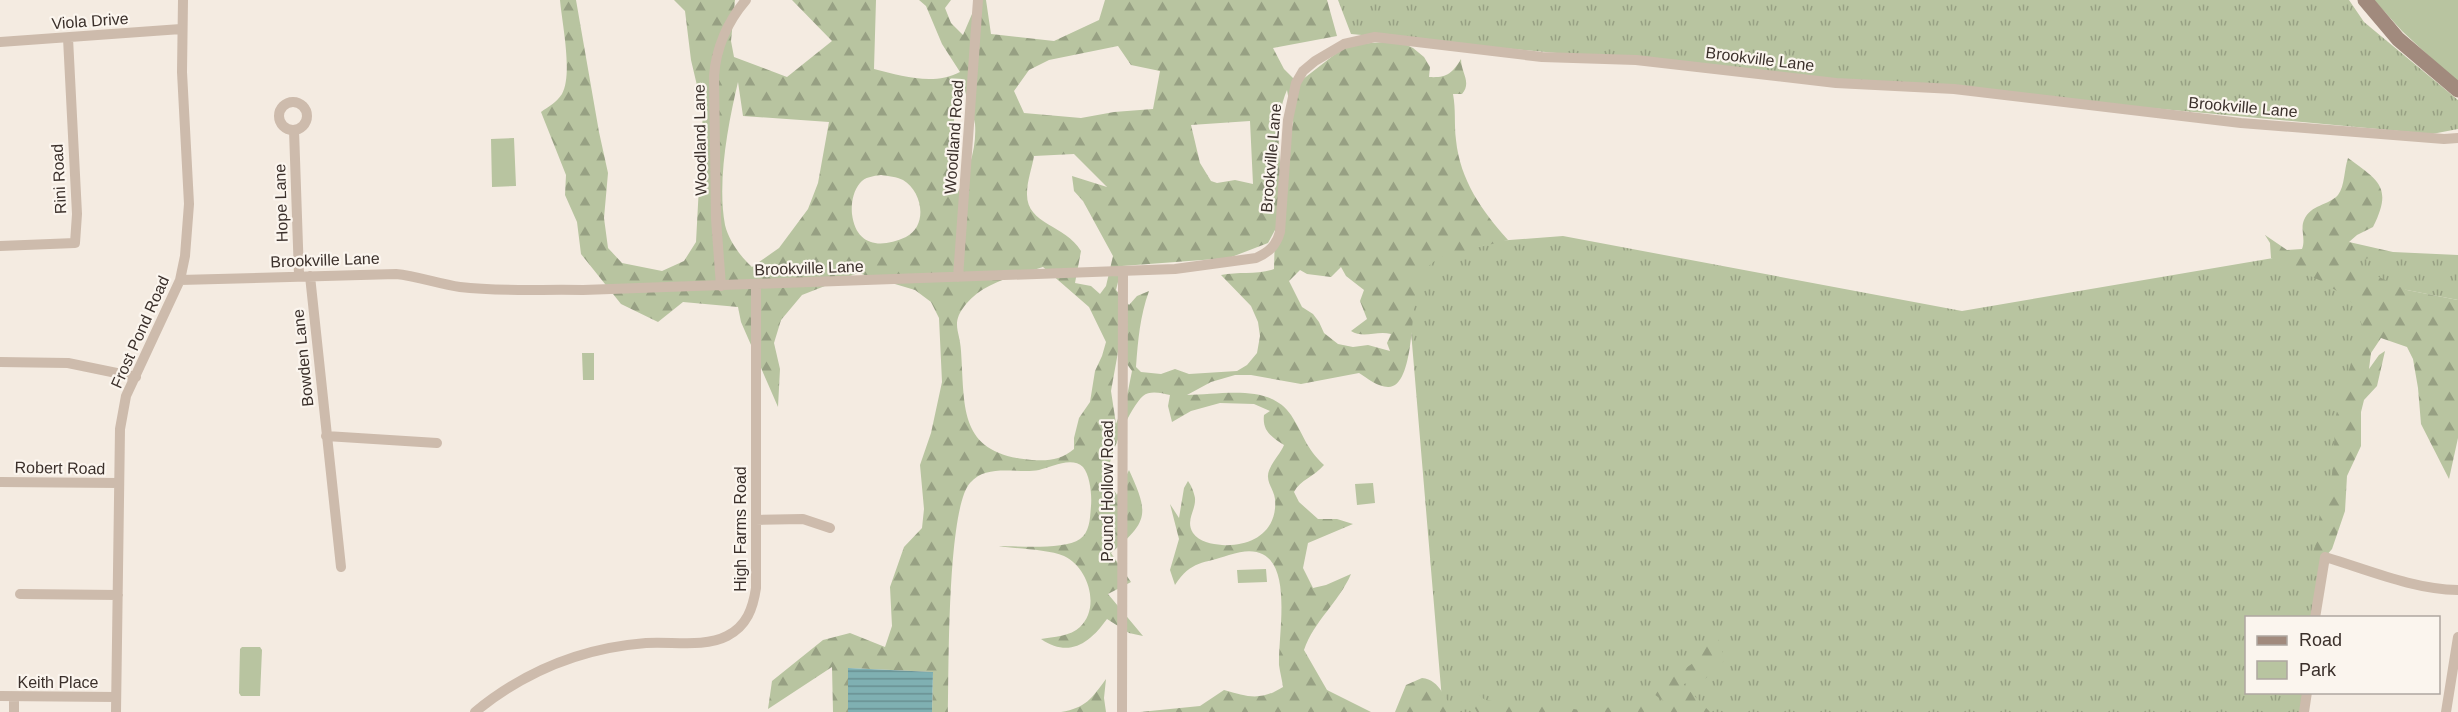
<svg xmlns="http://www.w3.org/2000/svg" width="2458" height="712" viewBox="0 0 2458 712" font-family="Helvetica,sans-serif">
<style>
.grass{fill:url(#grass-tufts)}
.forest{fill:url(#forest-firs);fill-rule:evenodd}
.park{fill:#b8c4a0}
.water{fill:url(#water-rules)}
.lines{fill:none;stroke-linecap:round;stroke-linejoin:round}
.minor{stroke:#cdbbac;stroke-width:10}
.secondary{stroke:#a18a7d;stroke-width:15}
.labels{text-anchor:middle;dominant-baseline:central;stroke-width:4.5;stroke-linejoin:round;paint-order:stroke}
.street-label{font-size:16px;fill:#3b302b;stroke:#fbf5ee}
</style>
<defs>
<pattern id="grass-tufts" width="24" height="20" patternUnits="userSpaceOnUse" patternTransform="scale(1.5)"><rect width="24" height="20" fill="#b8c4a0"/><path d="M3 7l-1-3M5 7V3M7 7l1-3M15 17l-1-3M17 17v-4M19 17l1-3" fill="none" stroke="#97a083"/></pattern>
<pattern id="forest-firs" width="22" height="20" patternUnits="userSpaceOnUse" patternTransform="scale(1.5)"><rect width="22" height="20" fill="#b8c4a0"/><path d="M5 1l3.5 6h-7zM16 11l3.5 6h-7z" fill="#97a083"/></pattern>
<pattern id="water-rules" width="6" height="5" patternUnits="userSpaceOnUse" patternTransform="scale(1.5)"><rect width="6" height="5" fill="#7fb0b2"/><path d="M0 2.5h6" fill="none" stroke="#699091"/></pattern>
</defs>
<rect width="100%" height="100%" fill="#f4ebe1"/>
<path class="grass" d="M1338 0H2349L2364 22 2458 100V129L2432 134 1351 34Z
M1563 236 1962 311 2302 253 2393 252 2458 255V300L2371 283 2314 617 2246 618V692L2305 693 2303 712H1443L1404 248Z"/>
<path class="forest" d="M560 0H576L599 132 608 173 604 218 608 248 622 263 662 271 684 261 696 242 703 111 691 60 685 11 674 0H735L731 41 734 57 787 77 832 41 792 0H876L874 69C903 76 933 86 960 72L942 44 926 6 919 0H951L945 8 951 23 963 35 978 0H986L991 34 1054 41 1099 20 1105 0H1327L1337 36 1273 48 1284 69 1298 83 1343 48 1357 44 1398 41 1413 48 1424 57 1430 67 1429 77C1446 78 1452 74 1461 59 1461 73 1472 82 1462 94H1453C1456 110 1454 124 1456 140 1460 180 1482 211 1508 240L1440 257C1429 264 1421 273 1417 285 1411 305 1415 388 1388 387 1378 387 1367 378 1359 373L1301 384 1251 375H1235L1211 382 1187 395C1220 395 1270 383 1291 415 1304 435 1305 447 1324 465 1315 476 1300 480 1294 492L1299 502 1318 519H1337L1353 524 1308 543 1303 568 1313 588 1326 585 1351 574C1339 602 1314 621 1304 650L1327 690 1371 712H1140L1200 706 1224 690C1248 697 1261 701 1283 687 1282 680 1280 672 1279 665 1278 626 1300 531 1229 555 1204 564 1191 560 1175 585L1170 570 1179 539 1170 504 1179 518 1184 488 1188 481C1191 485 1194 492 1195 498 1196 511 1185 520 1193 533 1199 542 1212 544 1222 545 1251 547 1278 532 1275 499 1274 491 1268 484 1268 477 1267 467 1280 455 1284 445 1272 437 1262 431 1264 415L1270 411 1254 404 1220 403 1191 411 1172 422 1168 406 1170 395C1161 393 1150 390 1143 396 1131 406 1110 454 1109 469 1108 478 1112 487 1117 495L1129 470C1149 514 1149 521 1111 553L1131 582 1108 594 1143 636 1129 633 1107 619C1089 644 1069 658 1041 639 1053 637 1071 636 1080 627 1101 607 1088 567 1064 556 1048 549 1017 549 999 546 1019 546 1064 550 1080 539 1090 532 1090 518 1091 506 1092 495 1090 475 1083 467 1072 456 1051 467 1039 470 1017 474 987 463 970 483 947 509 949 671 948 712H932L933 672 849 668 848 712H833L832 667 768 709 772 681 823 640 850 633 885 647 892 626 890 587 904 547 922 528 924 509 920 465 931 433 942 382 939 318 931 302 915 290 858 273 802 295 781 320 774 343 780 369 778 407 741 322 738 307 683 302 658 322 621 304 581 254 577 222 565 195 566 175 541 112C548 107 557 102 562 94 573 74 562 23 560 0ZM1118 46 1131 65 1160 71 1153 109 1114 112 1081 118 1024 113 1014 91 1029 70 1049 60ZM738 82 743 116 829 122 818 183 808 209 779 248 752 267C740 256 729 241 725 225 717 182 728 124 738 82ZM964 87C967 99 973 112 975 124 977 149 968 173 957 194 949 167 950 111 964 87ZM1287 90 1293 123 1281 172C1278 146 1276 115 1287 90ZM1250 121 1253 184 1235 180 1217 183 1211 181 1200 163 1191 125ZM1074 154 1107 187 1072 176 1074 191 1083 201 1113 256 1106 286 1100 294 1091 286 1075 283 1081 251C1065 224 1026 225 1027 193 1027 181 1032 168 1034 156ZM881 175C888 176 897 177 903 180 923 192 928 226 906 237 880 249 856 246 852 214 851 204 853 191 860 183 865 177 873 176 881 175ZM1275 230 1274 269C1256 275 1239 271 1221 275L1251 306 1258 322 1260 336 1257 353 1247 365 1237 371 1189 374 1175 369 1161 374 1141 372 1136 367C1138 340 1140 316 1149 291L1137 296 1129 305 1116 290 1122 266 1229 258 1268 243ZM1043 267 1089 307 1106 342 1102 356 1095 371 1090 402 1079 418 1074 438V449C1061 460 1049 461 1032 460 958 454 965 409 961 351 960 330 950 324 966 304 985 281 1016 276 1043 267ZM1341 267 1346 276 1364 290 1360 301 1367 319 1351 331C1364 339 1377 330 1391 334L1387 343 1390 351 1368 345 1353 347 1338 344 1324 333 1319 322 1313 314 1302 307 1289 281 1300 270 1307 274 1331 277ZM1118 352 1132 371 1128 391 1116 424 1111 391Z
M2348 158C2379 181 2393 187 2373 227L2357 235 2349 242 2393 252 2333 267 2368 272 2407 290 2458 300V438L2449 479 2421 424 2418 388 2413 359 2407 347 2381 338 2371 353 2369 369 2379 355 2385 351 2377 386 2364 400 2361 412V446L2347 476 2345 511 2332 549 2312 572 2303 577 2315 547 2322 500 2332 475 2336 415 2362 325 2355 306 2345 296 2319 280 2271 258 2270 243 2265 235 2287 250 2302 249C2306 239 2300 229 2304 220 2311 204 2328 206 2338 195 2345 186 2344 169 2348 158Z
M1710 631C1721 637 1722 649 1724 661L1703 681 1683 684 1710 712H1477L1471 700 1470 687 1485 700 1533 707 1551 706 1581 710 1665 702 1651 692 1696 661Z
M1422 678C1441 680 1444 700 1456 712H1395L1406 685Z
M1106 679 1104 698 1106 712H1061C1086 708 1092 698 1106 679Z"/>
<path class="park" d="M2374 0H2458V83L2402 31Z
M514 138 516 186 492 187 491 139Z
M582 353H594V380H583Z
M1373 483 1375 503 1357 505 1355 484Z
M1266 569 1267 582 1238 583 1237 570Z
M242 647H260L262 650 260 696H241L239 693 240 649Z"/>
<path class="water" d="M848 668 933 672 932 712H848Z"/>
<g class="lines">
<path class="minor" d="M0 42 181 29
M279 116a14 14 0 1 1 28 0a14 14 0 1 1-28 0Z
M294 130 299 275
M0 246 75 243 77 214 68 38
M310 276 341 567
M958 277 978 0
M180 280 396 274C417 276 439 284 460 287 501 292 542 289 583 290L1175 269 1256 258C1269 252 1276 246 1280 232L1288 120 1296 83 1303 71 1315 61 1344 44 1375 37 1542 57 1636 60 1836 83 1954 89 2241 123 2444 139 2458 138
M721 286 716 219 714 76C716 48 728 21 746 0
M0 362 68 363 136 377
M326 436 437 443
M0 482 119 483
M756 520 803 519 830 528
M20 594 118 595
M2315 618 2325 557C2369 570 2412 589 2458 590
M0 696 116 697
M14 712V697
M116 712 120 429 126 396 180 280 185 256 189 204 182 72 183 0
M475 712C525 671 581 648 646 643 671 641 704 648 727 636 747 626 753 608 756 588V285
M1122 712 1123 271
M2304 712 2307 692
M2446 712 2458 637"/>
<path class="secondary" d="M2365 0 2398 39 2458 90"/>
</g>
<g class="labels">
<g class="street-label">
<text transform="translate(90 21) rotate(-4)">Viola Drive</text>
<text transform="translate(1760 59) rotate(7)">Brookville Lane</text>
<text transform="translate(2243 107) rotate(5)">Brookville Lane</text>
<text transform="translate(954 137) rotate(-86)">Woodland Road</text>
<text transform="translate(700 140) rotate(-91)">Woodland Lane</text>
<text transform="translate(1271 158) rotate(-85)">Brookville Lane</text>
<text transform="translate(59 179) rotate(-93)">Rini Road</text>
<text transform="translate(281 203) rotate(-92)">Hope Lane</text>
<text transform="translate(325 260) rotate(-2)">Brookville Lane</text>
<text transform="translate(809 268) rotate(-2)">Brookville Lane</text>
<text transform="translate(140 332) rotate(-66)">Frost Pond Road</text>
<text transform="translate(303 358) rotate(-96)">Bowden Lane</text>
<text transform="translate(60 468) rotate(1)">Robert Road</text>
<text transform="translate(1107 491) rotate(-90)">Pound Hollow Road</text>
<text transform="translate(740 529) rotate(-90)">High Farms Road</text>
<text x="58" y="682">Keith Place</text>
</g>
</g>
<rect x="2245" y="616" width="195" height="78" fill="#fbf5ee" stroke="#aea6a0" stroke-width="1.5"/>
<rect x="2257" y="636" width="30" height="9" fill="#a18a7d" stroke="#aea6a0" stroke-width="1.5"/>
<text x="2299" y="646" font-size="18" fill="#3b302b">Road</text>
<rect x="2257" y="661" width="30" height="18" fill="#b8c4a0" stroke="#aea6a0" stroke-width="1.5"/>
<text x="2299" y="676" font-size="18" fill="#3b302b">Park</text>
</svg>
